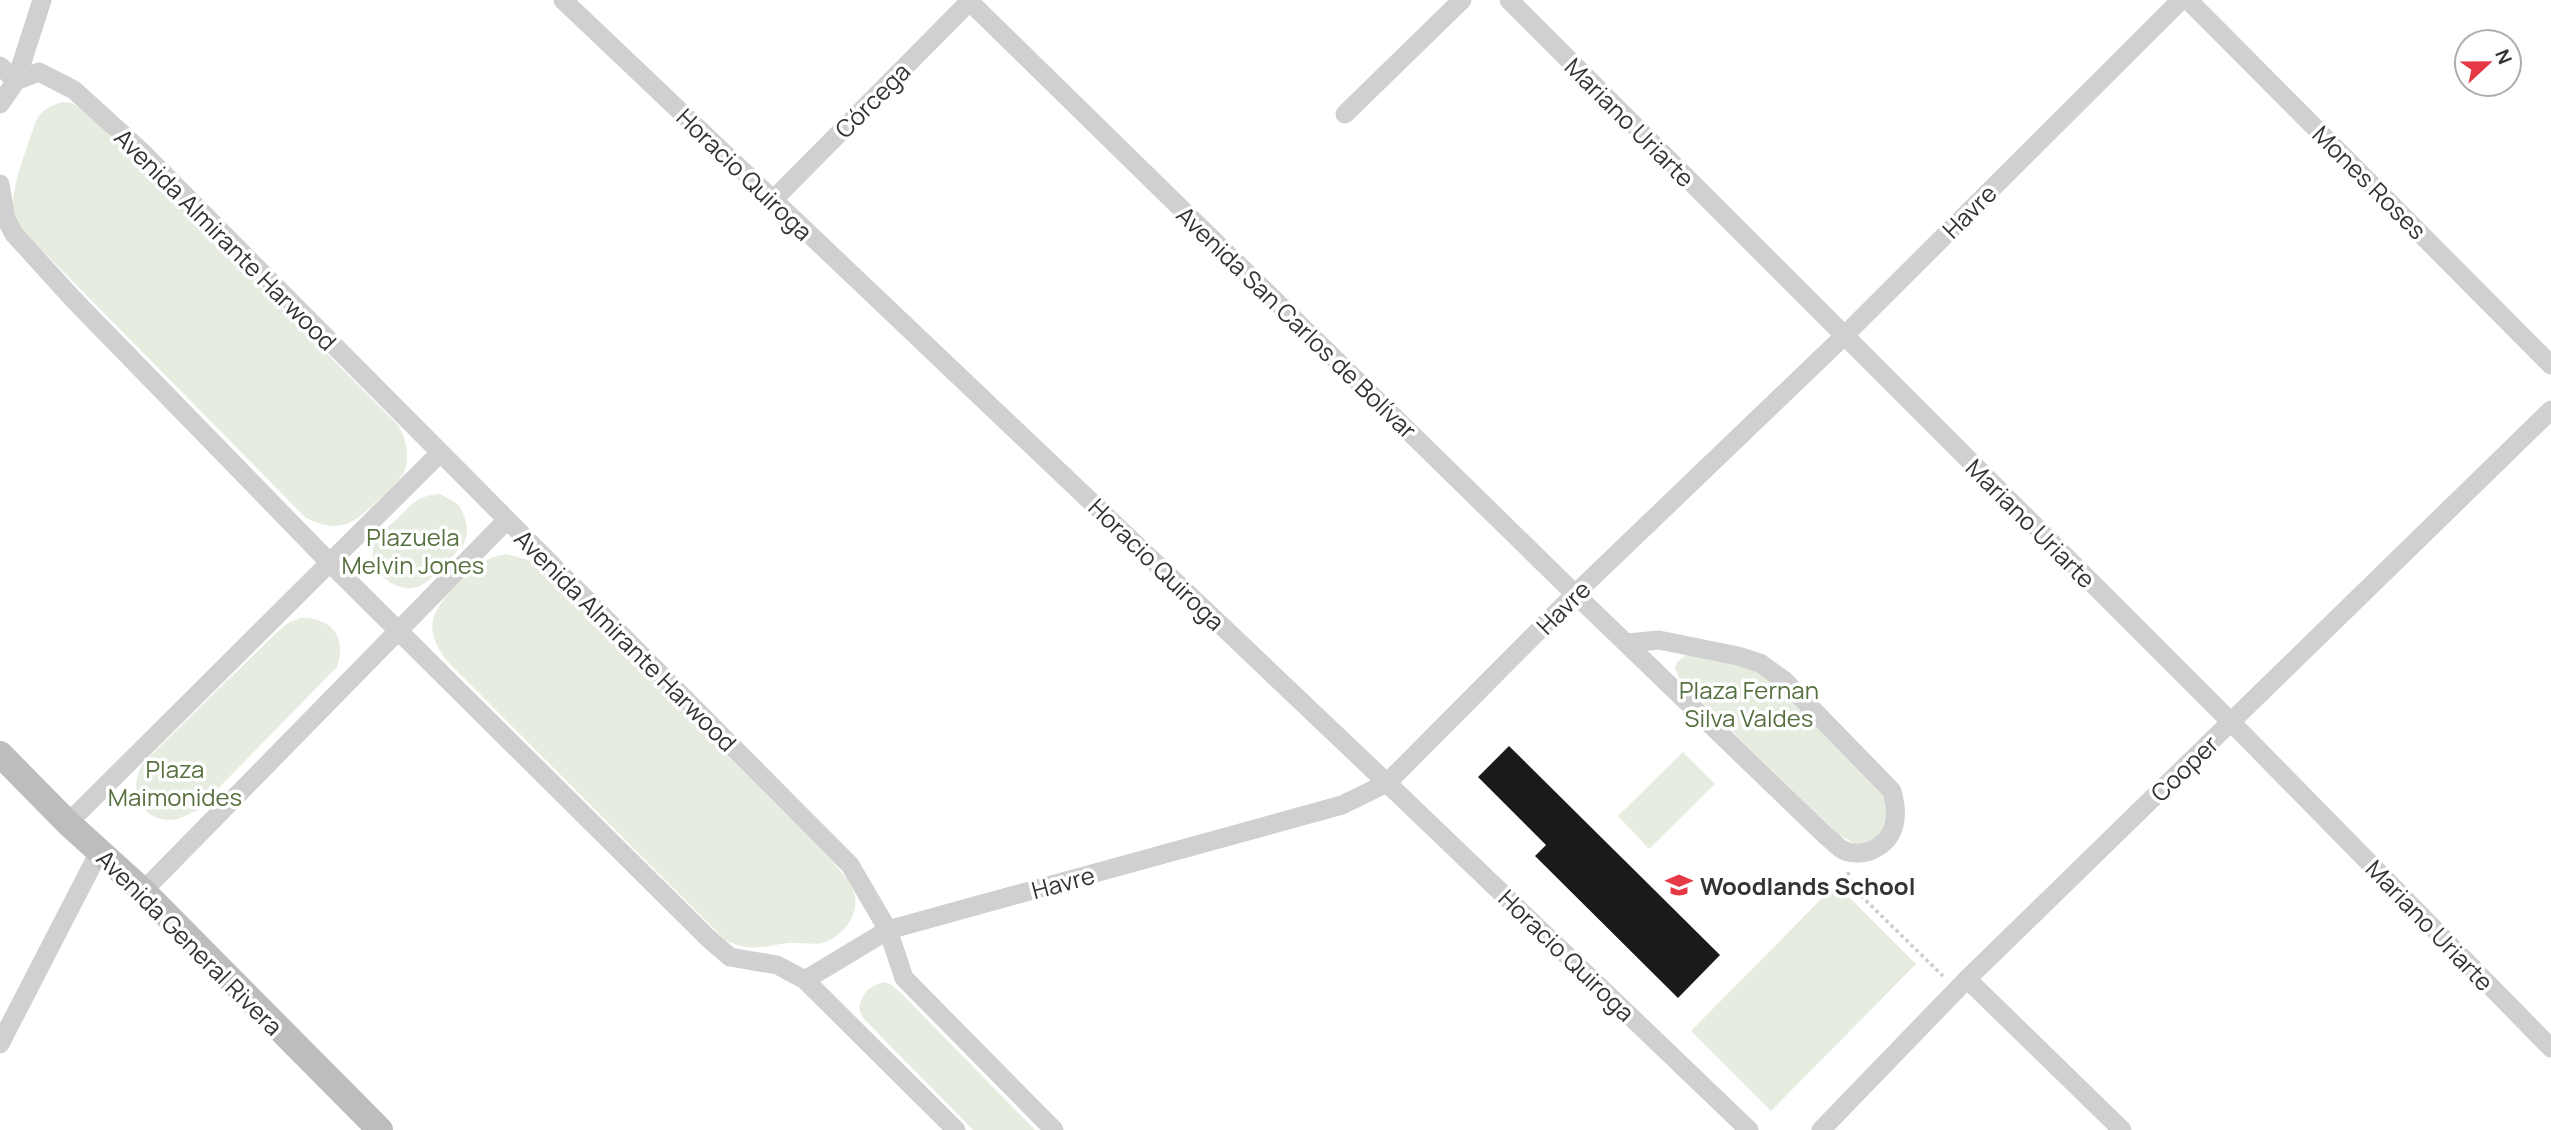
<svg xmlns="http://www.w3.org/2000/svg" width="2551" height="1130" viewBox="0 0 2551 1130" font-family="Manrope,sans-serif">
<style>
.green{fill:#e6ecdf}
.building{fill:#1a1a1a}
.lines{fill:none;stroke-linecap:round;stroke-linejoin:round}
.path{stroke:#cdcdcd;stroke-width:3.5;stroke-dasharray:3.5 3.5;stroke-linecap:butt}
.street{stroke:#d0d0d0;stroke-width:19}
.secondary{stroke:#bdbdbd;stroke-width:26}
.labels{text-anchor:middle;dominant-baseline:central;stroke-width:7;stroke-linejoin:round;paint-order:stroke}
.street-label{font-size:24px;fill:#333;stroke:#fff}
.park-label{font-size:24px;fill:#56703f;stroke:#fff}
.poi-label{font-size:24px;font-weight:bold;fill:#333;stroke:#fff;text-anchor:start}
</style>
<rect width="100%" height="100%" fill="#fff"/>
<path class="green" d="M63 102 72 103 87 113 397 424C407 439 410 456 404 473 396 484 386 493 376 502 352 526 338 533 306 518L23 231C19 223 12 215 13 206 13 180 28 146 36 121 42 109 51 105 63 102Z
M440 494 458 504C466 517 471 531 463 545 451 557 439 574 425 583 399 601 361 568 376 540 381 531 392 524 399 517 414 502 418 496 440 494Z
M507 554 531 561 539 566 832 861C840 871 850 881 854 893 861 914 842 938 822 943 812 945 800 942 789 943 762 946 752 953 725 940L447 661C420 626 434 607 461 581 476 566 486 557 507 554Z
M300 618C332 617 347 637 337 667L196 811C187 815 178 820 169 820 137 819 128 785 144 762L275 634 288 623Z
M1688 654 1748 666 1768 677 1893 804 1880 839 1857 845 1839 835 1681 682 1675 668 1677 662Z
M1683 752 1715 784 1649 849 1618 816Z
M1836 884 1916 964 1771 1111 1691 1031Z
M883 982 890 984 902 994 1035 1130H973L863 1018 859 1008C862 993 869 986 883 982Z"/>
<path class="building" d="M1509 746 1720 955 1678 998 1535 856 1546 845 1478 777Z"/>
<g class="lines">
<path class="path" d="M1848 872 1851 886 1943 976"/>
<path class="street" d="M563 0 1387 783 1749 1130
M968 0 1575 594 1826 836C1832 840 1837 847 1843 850 1851 854 1862 854 1870 851 1897 840 1899 816 1892 791L1785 681 1760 663 1738 656 1659 640 1628 643
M1509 0 2231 722 2551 1048
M2188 0 2551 365
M0 66 16 81 39 72 74 90 141 151 850 865 888 930 904 978 1054 1130
M0 104 16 81 42 0
M1345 114 1462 0
M0 184 6 219 14 234 74 300 330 563 709 939 730 957 777 965 805 980 956 1130
M773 200 971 0
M68 823 440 453
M143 891 507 520
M1967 979 2122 1130
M805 980 888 930 1342 805 1387 783 1575 594 1844 336 2181 0
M0 1044 99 852
M1821 1130 1967 979 2551 410"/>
<path class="secondary" d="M0 754 68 823 143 891 380 1130"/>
</g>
<defs>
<symbol id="school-bare" viewBox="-9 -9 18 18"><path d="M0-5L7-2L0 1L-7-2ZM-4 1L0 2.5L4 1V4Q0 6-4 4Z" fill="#e63946" stroke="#fff" stroke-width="2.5" paint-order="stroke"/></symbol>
</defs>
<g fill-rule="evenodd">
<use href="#school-bare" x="1660" y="866" width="38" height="38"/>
</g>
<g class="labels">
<g class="street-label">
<text transform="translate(872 100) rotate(-45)">Córcega</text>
<text transform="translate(1630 122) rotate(45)">Mariano Uriarte</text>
<text transform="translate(745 174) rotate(44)">Horacio Quiroga</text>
<text transform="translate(2370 182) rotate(45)">Mones Roses</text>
<text transform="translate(1969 211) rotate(-45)">Havre</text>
<text transform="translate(226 239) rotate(45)">Avenida Almirante Harwood</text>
<text transform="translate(1297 322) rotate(44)">Avenida San Carlos de Bolívar</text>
<text transform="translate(2031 523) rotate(45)">Mariano Uriarte</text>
<text transform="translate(1157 564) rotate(44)">Horacio Quiroga</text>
<text transform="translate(1563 607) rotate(-45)">Havre</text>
<text transform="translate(626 640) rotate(45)">Avenida Almirante Harwood</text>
<text transform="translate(2184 768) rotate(-44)">Cooper</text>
<text transform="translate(1063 882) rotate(-15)">Havre</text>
<text transform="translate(2430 925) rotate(46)">Mariano Uriarte</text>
<text transform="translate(190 942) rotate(45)">Avenida General Rivera</text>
<text transform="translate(1567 955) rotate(44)">Horacio Quiroga</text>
</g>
<g class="park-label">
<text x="413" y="536">Plazuela<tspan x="413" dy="28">Melvin Jones</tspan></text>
<text x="1749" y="689">Plaza Fernan<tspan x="1749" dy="28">Silva Valdes</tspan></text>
<text x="175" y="768">Plaza<tspan x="175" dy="28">Maimonides</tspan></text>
</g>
<g class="poi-label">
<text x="1700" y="885">Woodlands School</text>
</g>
</g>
<g transform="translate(2488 63) rotate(68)"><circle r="33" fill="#ffffff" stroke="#adadad" stroke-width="2"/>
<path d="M0-5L12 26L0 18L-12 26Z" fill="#e63946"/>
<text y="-10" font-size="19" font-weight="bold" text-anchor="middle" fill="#333333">N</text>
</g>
</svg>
